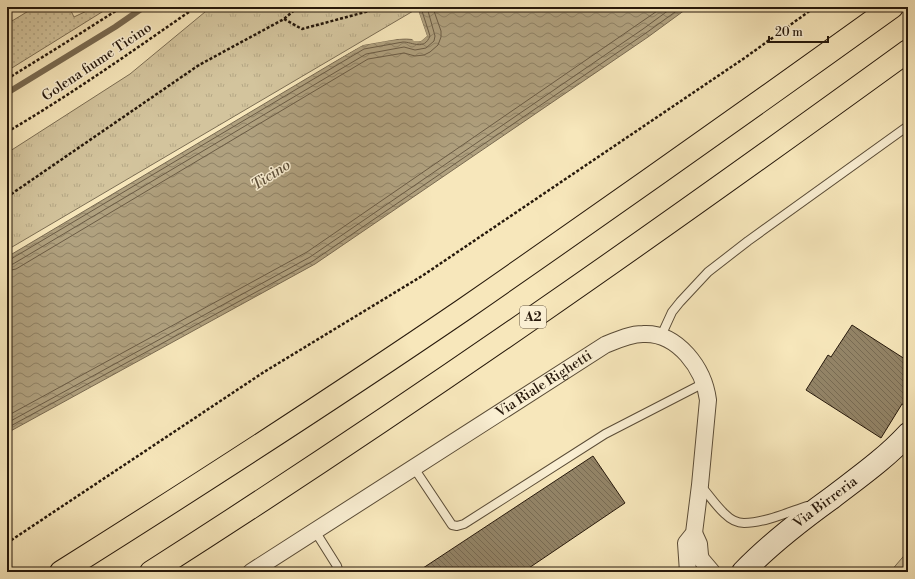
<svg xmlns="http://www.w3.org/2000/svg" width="915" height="579" viewBox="0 0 915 579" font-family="'Libre Bodoni',serif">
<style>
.grass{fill:url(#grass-dots);stroke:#7c6e54}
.forest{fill:url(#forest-firs);stroke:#7c6e54}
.park{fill:url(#park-tufts);stroke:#7c6e54}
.water{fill:url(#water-waves);stroke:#796a51}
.pier{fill:#f7e7bb}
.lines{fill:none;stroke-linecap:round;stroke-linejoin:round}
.shore{stroke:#6b5c45;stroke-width:1}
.stream{stroke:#796a51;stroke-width:6}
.building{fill:url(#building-back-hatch);stroke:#26180b}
.lane-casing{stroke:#5a4c37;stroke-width:10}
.street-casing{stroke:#5a4c37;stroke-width:18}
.secondary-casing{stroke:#26180b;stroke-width:24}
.highway-casing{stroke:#26180b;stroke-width:24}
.path{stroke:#26180b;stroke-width:2.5;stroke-dasharray:3 2;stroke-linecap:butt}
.lane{stroke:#faefd3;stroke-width:8}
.street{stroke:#faefd3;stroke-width:16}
.secondary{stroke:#faefd3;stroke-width:22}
.highway{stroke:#f7e7bb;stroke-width:22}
.labels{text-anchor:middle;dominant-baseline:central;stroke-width:3;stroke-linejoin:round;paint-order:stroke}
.shield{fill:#faefd3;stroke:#665847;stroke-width:1}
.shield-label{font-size:13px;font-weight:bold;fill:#26180b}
.street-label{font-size:14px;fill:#26180b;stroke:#faefd3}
.water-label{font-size:15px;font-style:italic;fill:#5d4f39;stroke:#faefd3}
</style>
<defs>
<pattern id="grass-dots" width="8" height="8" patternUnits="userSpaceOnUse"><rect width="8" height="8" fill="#d3c49d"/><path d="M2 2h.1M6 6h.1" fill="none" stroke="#b5a886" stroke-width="1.8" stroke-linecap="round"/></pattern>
<pattern id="forest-firs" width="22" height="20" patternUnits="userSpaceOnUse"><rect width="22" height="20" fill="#d3c49d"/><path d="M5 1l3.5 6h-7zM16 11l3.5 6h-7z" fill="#b5a886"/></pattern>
<pattern id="park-tufts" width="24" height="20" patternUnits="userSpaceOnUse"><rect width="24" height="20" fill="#d3c49d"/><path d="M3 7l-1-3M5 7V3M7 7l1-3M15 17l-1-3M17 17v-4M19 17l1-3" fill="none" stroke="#b5a886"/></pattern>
<pattern id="water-waves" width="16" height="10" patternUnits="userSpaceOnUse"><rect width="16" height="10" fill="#b0a17f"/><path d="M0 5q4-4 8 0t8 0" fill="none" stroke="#8f8266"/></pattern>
<pattern id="building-back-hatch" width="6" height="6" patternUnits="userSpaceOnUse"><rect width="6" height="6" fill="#938467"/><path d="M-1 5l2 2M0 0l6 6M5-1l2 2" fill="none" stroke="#786b53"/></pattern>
</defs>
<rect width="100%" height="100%" fill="#f7e7bb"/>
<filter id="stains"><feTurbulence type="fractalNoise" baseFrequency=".005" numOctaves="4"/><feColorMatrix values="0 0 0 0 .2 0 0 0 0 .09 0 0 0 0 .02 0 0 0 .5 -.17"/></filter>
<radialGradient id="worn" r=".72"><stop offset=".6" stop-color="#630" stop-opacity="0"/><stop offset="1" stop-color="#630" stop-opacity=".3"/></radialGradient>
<path class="grass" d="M35 7H69L74 17 95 7H110L7 71V24Z"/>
<path class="forest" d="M908 551V572H890Z"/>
<path class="park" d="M211 7H420L7 250V153L130 74Z"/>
<path class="water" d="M420 7H689L648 37 315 264 7 433V257L363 45C382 42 402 36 421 41L427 36 418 10Z"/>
<path class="pier" d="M416 10H418L427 36 421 41H414L411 38H403L363 45 327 65 325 64 362 43 403 36H411L415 39H420L424 35Z"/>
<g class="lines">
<path class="shore" d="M7 260 11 259 364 49 403 42C413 42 424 51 430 36L422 11 423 7
M7 265 13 264 366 54 404 47 415 50 426 48 434 41 435 36 428 11V7
M7 271 16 269 368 59 404 53 415 56 424 55 430 52 438 45 441 37V31L434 11V7
M7 416 307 252 663 7
M7 423 310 257 643 29 673 7
M7 428 313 261 646 33 682 7"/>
<path class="stream" d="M7 93 115 27 144 7"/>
</g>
<path class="building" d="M852 325 908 361V407L902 404 881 438 806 390 828 355 831 357Z
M593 456 625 503 523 572H417Z"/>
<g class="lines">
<defs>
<path id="lane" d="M661 336 672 312 680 302 708 272 748 241 908 126
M414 468 452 525 457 526 464 524 605 434 704 383
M701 486C709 495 716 506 725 514 730 519 737 523 744 523 764 523 789 512 807 506
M315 531 337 566 339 572"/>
<g id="street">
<path d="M694 533 699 544 700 555 701 559 712 572"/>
<path id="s1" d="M251 572 605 345C617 340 630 334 643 334 678 332 704 369 708 400L700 485 694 533 686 543 688 572"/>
</g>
<g id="secondary">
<path id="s2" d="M743 572C770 544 801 520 833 497 859 477 886 458 908 434"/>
</g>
<path id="highway" d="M61 572C196 487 331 400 463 310 607 210 750 109 892 7
M151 572C410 407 660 231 908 51"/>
</defs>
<use href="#lane" class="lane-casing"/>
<use href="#street" class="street-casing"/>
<use href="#secondary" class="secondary-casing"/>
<use href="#highway" class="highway-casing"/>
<path class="path" d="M284 19 302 29 384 7
M7 79 62 45 122 7
M7 132C72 94 134 50 196 7
M7 197 199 65 284 19 298 7
M7 543 264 372 422 276 746 57 815 7"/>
<use href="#lane" class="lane"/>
<use href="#street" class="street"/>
<use href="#secondary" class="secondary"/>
<use href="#highway" class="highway"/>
</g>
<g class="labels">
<rect class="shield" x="520" y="306" width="26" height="22" rx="3"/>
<g class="shield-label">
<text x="533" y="317">A2</text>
</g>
<g class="street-label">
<text transform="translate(97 62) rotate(-34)">Golena fiume Ticino</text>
<text stroke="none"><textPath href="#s1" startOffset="348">Via Riale Righetti</textPath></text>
<text stroke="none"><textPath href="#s2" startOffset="108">Via Birreria</textPath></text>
</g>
<g class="water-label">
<text transform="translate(271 175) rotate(-33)">Ticino</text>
</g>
</g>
<rect width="915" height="579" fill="none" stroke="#f7e7bb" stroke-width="24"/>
<rect x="8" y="8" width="899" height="563" fill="none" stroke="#26180b" stroke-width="2"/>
<rect x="12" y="12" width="891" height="555" fill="none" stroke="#26180b"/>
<path d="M769 36v6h59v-6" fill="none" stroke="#26180b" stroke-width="2"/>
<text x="775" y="36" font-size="12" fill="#26180b" stroke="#faefd3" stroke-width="3" paint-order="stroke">20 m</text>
<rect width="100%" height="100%" filter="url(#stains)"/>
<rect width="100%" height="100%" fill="url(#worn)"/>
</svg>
